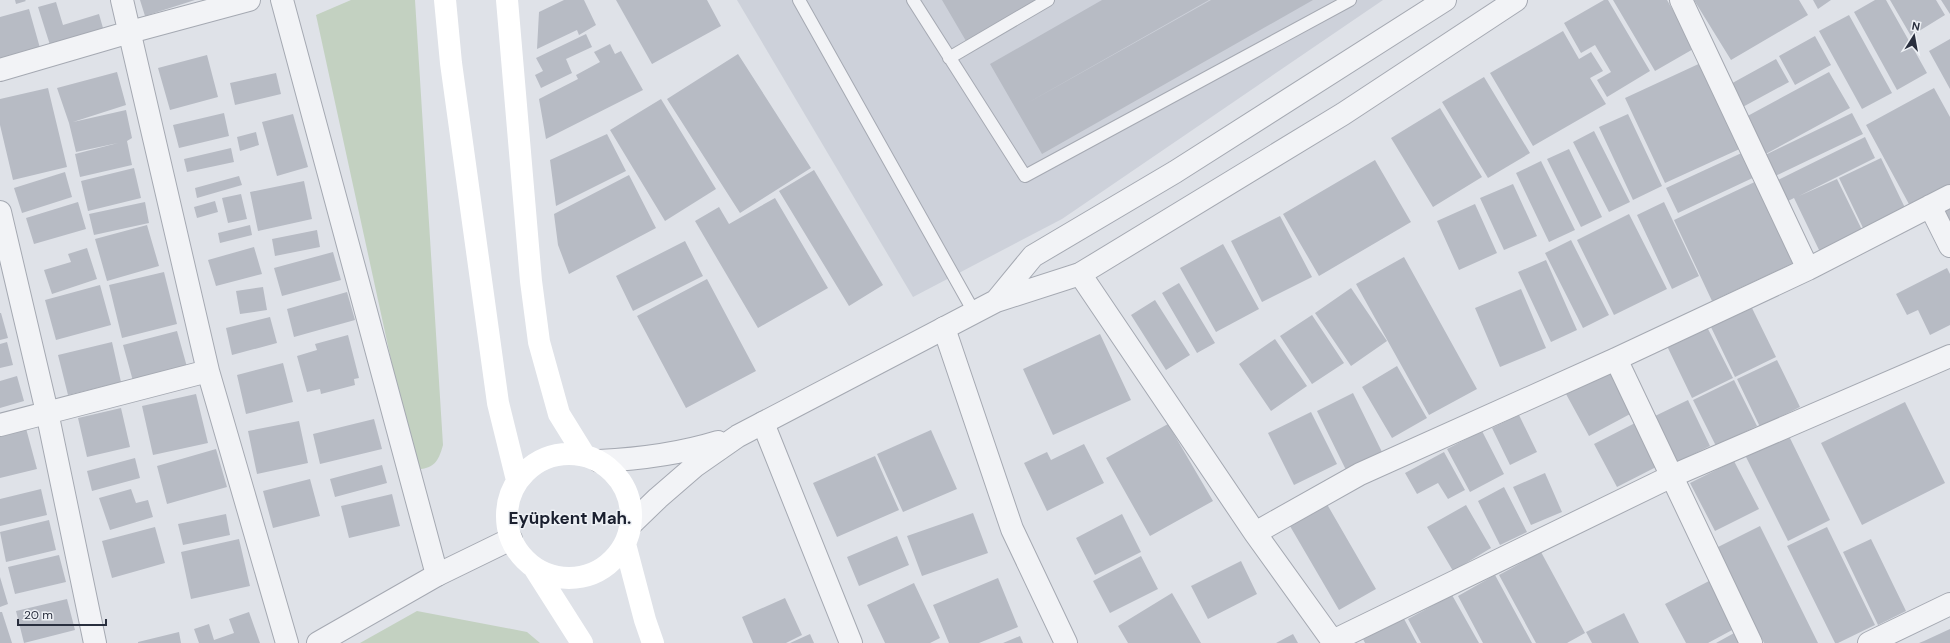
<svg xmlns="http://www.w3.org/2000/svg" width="1950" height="643" viewBox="0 0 1950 643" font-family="'DM Sans',sans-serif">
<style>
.built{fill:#cdd1da}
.green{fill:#c3d1c1}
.building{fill:#b7bbc4}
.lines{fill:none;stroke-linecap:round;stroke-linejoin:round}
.service-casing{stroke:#a5a9b2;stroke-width:14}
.minor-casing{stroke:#a5a9b2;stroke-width:24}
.tertiary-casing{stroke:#a5a9b2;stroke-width:24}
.service{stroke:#f2f3f6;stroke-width:12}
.minor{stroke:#f2f3f6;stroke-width:22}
.tertiary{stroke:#f2f3f6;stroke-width:22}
.secondary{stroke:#fff;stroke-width:22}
.labels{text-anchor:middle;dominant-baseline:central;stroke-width:3;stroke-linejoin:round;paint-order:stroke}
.district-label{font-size:17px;font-weight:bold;fill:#1b202f;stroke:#eef1f5}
</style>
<rect width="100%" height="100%" fill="#dfe2e8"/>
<path class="built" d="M737 0H1383L1062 219 913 297Z"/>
<path class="green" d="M351 0H415L443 445C438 463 434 468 415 470L316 15Z
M417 611 527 632 540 643H360Z"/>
<path class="building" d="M15 0H25L26 1 16 4Z
M140 0H195L145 16Z
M564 0H584L596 25 579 35 577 30 537 49 539 12Z
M616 0H707L721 26 652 64Z
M942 0H1037L966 41Z
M1102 0H1209L1024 105 1211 0H1313L1042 154 990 64Z
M1604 0H1608L1650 71 1607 97 1597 80 1611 72 1595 45 1581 53 1564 23Z
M1613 0H1667L1695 48 1655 71Z
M1694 0H1799L1808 15 1731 60Z
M1813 0H1831L1818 9Z
M1875 0H1886L1927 73 1897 90 1854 12Z
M1890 0H1936L1945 15 1911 36Z
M1941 0H1950V14Z
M56 2 63 25 99 14 103 28 50 45 38 7Z
M29 9 40 48 0 59V17Z
M1849 15 1892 93 1862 109 1819 31Z
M1563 31 1579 59 1591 52 1603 71 1590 78 1606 104 1533 146 1490 73Z
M586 34 592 47 566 59 572 73 541 88 535 75 543 71 536 58Z
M1815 36 1831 65 1795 85 1779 56Z
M1950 39V89L1929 51Z
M610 44 615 54 621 51 643 90 546 139 539 99 578 79 576 75 600 62 594 52Z
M738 54 811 168 740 213 667 99Z
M207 55 218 97 170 110 158 68Z
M1776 59 1789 82 1739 109 1727 86Z
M1705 61 1744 147 1665 183 1625 98Z
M117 72 126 105 73 122 126 110 132 138 127 141 132 165 80 177 75 154 118 143 76 152 69 123 57 88Z
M1829 72 1850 108 1762 156 1742 119Z
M276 73 281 94 235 105 230 83Z
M1484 77 1530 153 1488 178 1442 102Z
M48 88 67 167 13 180 0 125V99Z
M1934 88 1950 117V184L1910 206 1866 125Z
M661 99 716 189 665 221 610 130Z
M1440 108 1482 177 1433 207 1391 138Z
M224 113 229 136 179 148 173 125Z
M1852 113 1863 134 1771 178 1761 157Z
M293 114 308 167 277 176 262 122Z
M1628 114 1662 186 1633 200 1599 127Z
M1594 131 1630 202 1609 212 1573 142Z
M256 132 259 145 240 151 237 137Z
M607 134 626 171 556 206 550 160Z
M1865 137 1875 158 1799 196 1837 179 1863 232 1820 252 1794 198 1784 203 1774 182Z
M231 148 234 162 187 172 184 159Z
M1569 149 1602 217 1581 227 1547 159Z
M1748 150 1759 175 1678 213 1666 188Z
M1881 158 1907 212 1865 232 1839 178Z
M1375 160 1411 222 1319 276 1283 214Z
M1541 161 1575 230 1549 242 1516 173Z
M134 168 141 198 88 211 81 181Z
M814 170 883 285 849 306 779 191Z
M65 172 72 197 22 213 14 188Z
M629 175 656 228 569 274 558 245 554 214Z
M239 176 242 185 197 198 195 188Z
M1761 179 1800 260 1712 301 1674 220Z
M304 181 312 219 258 231 250 192Z
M1513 184 1537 236 1504 250 1480 198Z
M241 194 247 219 228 223 222 198Z
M775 198 828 288 758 328 695 221 719 207 729 224Z
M215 201 218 212 197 218 194 207Z
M78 202 86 229 34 244 26 218Z
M145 202 149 223 94 235 89 214Z
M1664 202 1699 276 1672 289 1637 215Z
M1475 204 1497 253 1459 270 1437 221Z
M1950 204V222L1943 208Z
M1629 214 1667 289 1614 315 1577 240Z
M1280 216 1312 277 1262 302 1231 241Z
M147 225 159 266 107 281 95 239Z
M250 225 252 235 220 243 218 233Z
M317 230 320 247 275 256 272 239Z
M1571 240 1609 315 1583 328 1545 253Z
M685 241 703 276 633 311 616 276Z
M1223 244 1259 309 1216 332 1180 268Z
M254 247 262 274 216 286 208 260Z
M87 248 97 279 52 294 44 270 71 262 68 254Z
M333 252 341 280 282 296 274 268Z
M1404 257 1477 389 1429 415 1356 284Z
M1546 260 1577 330 1551 342 1518 272Z
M1947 268 1950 274V325L1930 335 1918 310 1907 315 1896 294Z
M164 272 177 324 122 338 109 285Z
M707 279 756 371 686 408 637 316Z
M1179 283 1215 343 1197 353 1162 293Z
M100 285 111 325 56 340 45 300Z
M263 287 267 310 240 314 236 291Z
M1351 288 1387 341 1351 366 1315 313Z
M1521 289 1546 348 1500 367 1475 308Z
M347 292 355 320 294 337 287 309Z
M1155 300 1190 355 1166 370 1131 315Z
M1751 306 1776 357 1735 377 1710 325Z
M0 313H1L8 338 0 340Z
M1312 315 1344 363 1312 384 1280 336Z
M270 317 277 343 232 355 226 328Z
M1707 327 1733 378 1692 398 1667 346Z
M177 331 187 367 133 381 123 345Z
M1100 334 1131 400 1053 435 1023 369Z
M348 335 359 378 354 379 355 385 321 394 320 389 307 392 297 356 317 350 315 344Z
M1275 339 1307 386 1271 411 1239 364Z
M7 342 13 365 0 368V344Z
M112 342 121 382 68 395 58 355Z
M1777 360 1800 407 1760 427 1737 379Z
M283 363 293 402 246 414 237 375Z
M1397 366 1427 418 1392 438 1362 387Z
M1609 371 1632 413 1589 436 1566 394Z
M17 376 24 401 0 408V381Z
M1734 380 1757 426 1716 446 1693 400Z
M1353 393 1382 452 1346 470 1317 411Z
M196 394 208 443 153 455 142 406Z
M1688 400 1710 446 1676 463 1653 417Z
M1905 402 1945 483 1862 525 1821 443Z
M121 408 130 447 87 457 78 418Z
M1311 412 1337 464 1294 485 1268 433Z
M1519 415 1537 452 1510 465 1492 428Z
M374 419 382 449 320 464 313 434Z
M24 421 37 469 0 478V427Z
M299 421 308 463 257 474 248 431Z
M1637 422 1660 465 1617 487 1594 444Z
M1168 424 1213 501 1150 536 1106 458Z
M931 430 957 489 903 512 877 454Z
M1482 431 1504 474 1470 492 1447 449Z
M1788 434 1830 520 1788 541 1745 455Z
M1084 444 1104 483 1047 511 1024 463 1047 452 1051 460Z
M216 449 227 487 167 504 157 466Z
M1444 452 1465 490 1448 499 1438 483 1417 494 1405 473Z
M875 456 899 510 837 537 813 483Z
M135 458 140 478 92 491 87 471Z
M1734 461 1759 509 1715 531 1690 483Z
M382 465 387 483 335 497 330 479Z
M1545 473 1562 512 1531 525 1513 487Z
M310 479 320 516 273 528 263 491Z
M1504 487 1527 532 1500 545 1478 501Z
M41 489 47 515 0 526V499Z
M131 489 136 503 148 500 153 517 110 530 99 498Z
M392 494 400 526 349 538 341 506Z
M1324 499 1376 589 1339 610 1287 521Z
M1466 505 1491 548 1453 571 1427 527Z
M973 513 988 553 922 576 907 536Z
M226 514 230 535 183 545 178 524Z
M1122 514 1141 552 1095 575 1076 538Z
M49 520 56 550 6 562 0 532Z
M1760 526 1818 643H1764L1716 548Z
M155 527 165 563 112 578 102 541Z
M1827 527 1875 625 1838 643H1835L1787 546Z
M897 536 909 565 859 586 847 557Z
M239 539 250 586 191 599 181 552Z
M1871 539 1906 611 1878 625 1843 552Z
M1541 552 1585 633 1567 643H1536L1499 575Z
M59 555 66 582 15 594 8 567Z
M1141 556 1158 589 1110 613 1093 581Z
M1241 561 1257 594 1208 619 1191 586Z
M1495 575 1532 643H1483L1458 596Z
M0 577 8 604 0 607Z
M998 578 1018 627 979 643H949L933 605Z
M1709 581 1734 629 1708 643H1686L1665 604Z
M914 583 940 638 930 643H885L867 605Z
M1172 593 1201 643H1128L1118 626Z
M1452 595 1479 643H1421L1408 619Z
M785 598 802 635 786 643H753L742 617Z
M67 599 75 630 24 643 16 611Z
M0 612H2L12 643H0Z
M249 612 260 643H199L194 629 209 624 214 640 234 633 229 619Z
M1624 613 1639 643H1592L1586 632Z
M1403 617 1417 643H1365L1363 639Z
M1950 629V643H1919L1924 641Z
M179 632 181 643H138V642Z
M1736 632 1742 643H1716Z
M810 634 814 643H790Z
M1293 634 1298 643H1276Z
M1020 636 1023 643H1003Z"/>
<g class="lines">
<defs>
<path id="service" d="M799 0 974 312
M913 0 1025 176 1350 0
M949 58 1048 0"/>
<path id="minor" d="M122 0 208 371
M282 0 437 575
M1681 0 1808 269
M0 70 130 32 249 0
M1930 206 1950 246
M0 212 47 412 95 643
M1080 274 1255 533 1334 643
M944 328 1012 529 1066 643
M1616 359 1751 643
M763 423 851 643
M0 425 208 371 287 643
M1255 533 1360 474 1616 359 1808 269 1950 196
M1333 641 1672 476 1950 356
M1869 643 1950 604"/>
<path id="tertiary" d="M996 301 1033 256 1175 172 1445 0
M599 461C640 459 679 454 718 442
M631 524 658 498 695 466 738 436 996 301 1080 274 1343 114 1516 0
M318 643 437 575 511 539"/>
</defs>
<use href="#service" class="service-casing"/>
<use href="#minor" class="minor-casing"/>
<use href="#tertiary" class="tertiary-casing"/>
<use href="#service" class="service"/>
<use href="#minor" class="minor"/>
<use href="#tertiary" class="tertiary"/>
<path class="secondary" d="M445 0 451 63 498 403 517 480
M507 0 531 281 539 342 559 414 585 456
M507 516a62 62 0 1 1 124 0a62 62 0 1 1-124 0Z
M625 544 645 620 653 643
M535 569 582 643"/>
</g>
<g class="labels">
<g class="district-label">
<text x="570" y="518">Eyüpkent Mah.</text>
</g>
</g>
<g transform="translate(1914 36) rotate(11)" stroke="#eef1f5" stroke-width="3" paint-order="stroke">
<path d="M0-3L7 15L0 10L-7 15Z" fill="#292f3e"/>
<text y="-6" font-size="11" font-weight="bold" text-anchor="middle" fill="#292f3e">N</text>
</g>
<path d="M18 619v6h88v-6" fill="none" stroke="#292f3e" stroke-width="2"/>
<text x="24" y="619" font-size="12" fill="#292f3e" stroke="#eef1f5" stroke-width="3" paint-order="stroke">20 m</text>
</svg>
